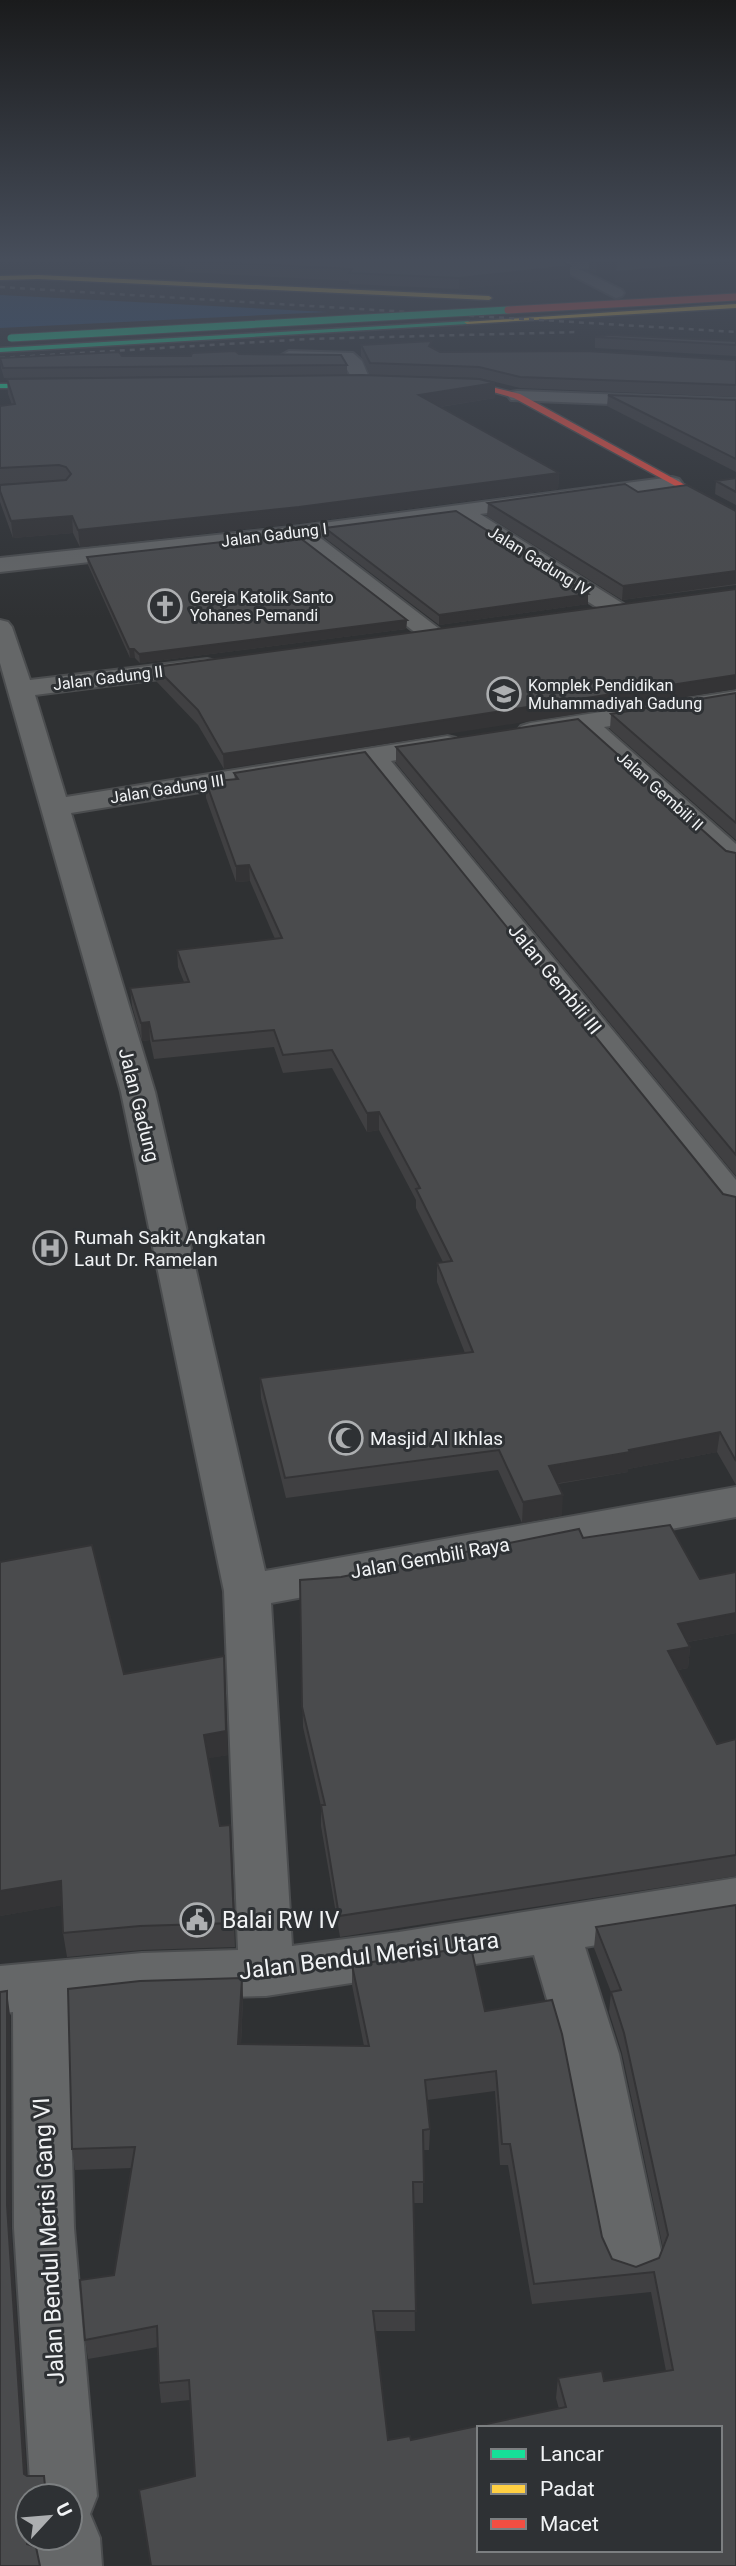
<svg xmlns="http://www.w3.org/2000/svg" width="736" height="2566" viewBox="0 0 736 2566" font-family="Roboto,sans-serif">
<style>
.green{fill:#2e527d}
.lines{fill:none;stroke-linecap:round;stroke-linejoin:round}
.street-casing{stroke:#4b4d4f;stroke-width:4}
.fast-casing{stroke:#4b4d4f;stroke-width:3}
.slow-casing{stroke:#4b4d4f;stroke-width:3}
.jam-casing{stroke:#4b4d4f;stroke-width:3}
.street{fill:#656768;fill-rule:evenodd}
.fast{fill:#16e098;fill-rule:evenodd}
.slow{fill:#ffcf43;fill-rule:evenodd}
.jam{fill:#f24e42;fill-rule:evenodd}
.rail{stroke:#66686a;stroke-width:2.5;stroke-dasharray:5 5;stroke-linecap:butt}
.fast-bridge-casing{stroke:#4b4d4f;stroke-width:9;stroke-linecap:butt}
.jam-bridge-casing{stroke:#4b4d4f;stroke-width:9;stroke-linecap:butt}
.fast-bridge{stroke:#16e098;stroke-width:7}
.jam-bridge{stroke:#f24e42;stroke-width:7}
.wall{fill:#404042;fill-rule:evenodd}
.shaded-wall{fill:#343436}
.building{fill:#4a4b4d;stroke:#343436;stroke-width:2;fill-rule:evenodd}
.labels{text-anchor:middle;dominant-baseline:central;stroke-width:6;stroke-linejoin:round;paint-order:stroke}
.far-street-label{font-size:16px;fill:#f1f3f5;stroke:#2e3134}
.far-poi-label{font-size:16px;fill:#f1f3f5;stroke:#2e3134;text-anchor:start}
.street-label{font-size:19px;fill:#f1f3f5;stroke:#2e3134}
.poi-label{font-size:19px;fill:#f1f3f5;stroke:#2e3134;text-anchor:start}
.near-poi-label{font-size:23px;fill:#f1f3f5;stroke:#2e3134;text-anchor:start}
.near-street-label{font-size:23px;fill:#f1f3f5;stroke:#2e3134}
</style>
<rect width="100%" height="100%" fill="#2f3133"/>
<path class="green" d="M0 295 328 312 0 328Z"/>
<g class="lines">
<defs>
<path id="street" d="M592 259H660L653 263 579 269 622 290 624 293 622 296 616 298 554 266 561 262Z
M289 351 353 353 362 361 371 382 368 386H356L343 362 283 360 280 356Z
M517 391 736 399V409L511 400 508 396 511 392Z
M672 477 679 479 682 483 679 487 480 514 625 605 628 610 625 615H609L456 518 318 536 442 631 446 636 442 641H426L296 539 0 572V558L300 526Z
M0 620 8 622 12 627 30 680 207 659 216 661 219 666 216 671 207 673 35 695 66 797 447 736 456 738 460 744 456 750 391 761 736 1180V1214L723 1211 366 765 71 813 155 1092 265 1571 736 1487V1517L271 1603 292 1946 399 1932 736 1878V1922L585 1947 619 2054 662 2256 654 2277 632 2285 610 2277 602 2256 563 2054 534 1955 266 1996 142 1999 68 2007 74 2228 97 2496 90 2514 100 2538 102 2566H34L32 2538H70V2496H31L14 2228 13 2012 0 2014V1966L142 1953 238 1950 224 1591 121 1092 0 663Z
M736 691V705L604 727 736 844V868L726 865 578 731 530 739 521 736 517 731 521 726 530 723Z"/>
<path id="fast" d="M469 321 467 324 0 352V348Z
M0 384H59L63 386 59 388H0Z"/>
<path id="slow" d="M38 275 489 296 492 298 489 300 38 279 0 280V276Z
M736 304V308L467 324 464 322Z"/>
<path id="jam" d="M445 383 479 384 520 394 736 513V519L514 398 479 388 442 387Z"/>
</defs>
<use href="#street" class="street-casing"/>
<use href="#fast" class="fast-casing"/>
<use href="#slow" class="slow-casing"/>
<use href="#jam" class="jam-casing"/>
<use href="#street" class="street"/>
<use href="#fast" class="fast"/>
<use href="#slow" class="slow"/>
<use href="#jam" class="jam"/>
<path class="rail" d="M0 287 736 332
M0 358 308 339 579 332"/>
<defs>
<path id="fast-bridge" d="M11 338 508 310"/>
<path id="jam-bridge" d="M508 310 736 297"/>
</defs>
<use href="#fast-bridge" class="fast-bridge-casing"/>
<use href="#jam-bridge" class="jam-bridge-casing"/>
<use href="#fast-bridge" class="fast-bridge"/>
<use href="#jam-bridge" class="jam-bridge"/>
</g>
<path class="wall" d="M72 259H563L561 260 570 266V277L459 289 349 284V281L185 272V266Z
M736 259V273L615 283V272L596 274 589 271V260Z
M595 337 736 341V356L595 348Z
M361 345 432 348 440 352 736 360V397L520 388 479 378 370 375 361 356Z
M239 354 347 365V375L4 378 1 368 0 358 191 356Z
M7 379 495 383V398L440 407 559 473 558 489 300 523 80 547 73 533 13 538 0 502V485L31 483 0 484V406L12 405 8 394Z
M608 395 736 400V472L607 406Z
M736 478V505L715 494 716 481Z
M638 492 736 511V585L622 600 487 516 488 503Z
M325 528 588 594V604L439 625 325 538Z
M87 557 407 620 406 629 140 663 135 658H130L88 565Z
M736 589 224 769 198 725 156 681 155 667Z
M736 693V840L610 729 611 714Z
M396 747 736 853V1176L396 763Z
M234 773 723 1194 736 1197V1485L717 1452 628 1469V1472L558 1484 562 1515 522 1523 498 1470 286 1498 261 1398 260 1378 465 1353 437 1282V1263L443 1262 416 1208V1200L379 1130 367 1132 332 1068 283 1073 274 1047 154 1059 150 1040 142 1041 132 1006 130 988 184 982 178 967 177 950 275 939 250 881 236 882 206 798V782L235 780Z
M583 1538 700 1579 736 1572V1633L688 1642 690 1647 688 1668 678 1670 717 1744 736 1739V1876L340 1937 321 1826V1806L303 1727 300 1580 341 1577Z
M0 1562 124 1674 228 1755 208 1758 220 1826 230 1825 235 1947 142 1950 67 1957 63 1933 62 1905 0 1916Z
M736 1905V2566H151L139 2490 195 2476 190 2400 161 2403 159 2383 158 2347 88 2359 85 2340 114 2275 132 2168 75 2170 72 2149 242 1978 243 1999 241 2044 364 2046 352 1985V1965L485 2011 602 2237 612 2259 636 2267 659 2258 663 2248 622 2053 609 2012 611 1992 594 1948 596 1927ZM495 2091 500 2165H508L532 2304 651 2292 666 2371 604 2381 558 2378 556 2398 559 2409 411 2440H388L375 2331H415L413 2203H423V2150H429L430 2129 427 2100Z"/>
<path class="shaded-wall" d="M616 261 736 262V273L615 283V272L596 274 597 263Z
M570 266V277L459 289V278Z
M495 383V398L419 410V395Z
M559 473 558 489 300 523 80 547 78 530Z
M72 516 73 533 13 538 11 521Z
M736 571V584L622 600 623 586Z
M588 594V604L439 625V615Z
M407 620 406 629 140 663 139 654Z
M129 649H134L135 658H130Z
M736 675V689L224 769 223 754Z
M249 865 250 881 236 882V866Z
M149 1022 150 1040 142 1041 141 1023Z
M379 1112V1130L367 1132V1113Z
M720 1432 717 1452 628 1469V1472L547 1485 549 1466Z
M563 1495 562 1515 522 1523 523 1502Z
M736 1613V1633L676 1644 678 1624Z
M690 1647 688 1668 666 1672 668 1651Z
M224 1656 228 1755 206 1759 204 1735Z
M61 1881 64 1905 0 1916V1891Z
M242 1978 243 1999 240 2064 238 2044Z
M7 1991 10 2015 11 2228 28 2496 24 2474 7 2205Z
M26 2514 28 2526V2538H30L31 2566 27 2544Z"/>
<path class="building" d="M187 259H560L570 266 459 278 349 273 352 269 184 261Z
M596 259H736V262L615 272 616 261 597 263 589 260Z
M611 335 736 341V345L595 337Z
M432 341 429 346 440 352 586 351 736 360V385L520 377 479 367 370 363 361 345Z
M235 351 239 354 341 355 347 365 3 368 0 358 119 352 122 356H191L192 353Z
M362 375 479 379 495 383 419 395 559 473 299 507 78 530 72 516 11 521 0 491V485L66 480 71 474 66 467 59 465 0 468V406L15 404 7 379Z
M608 395 736 400V459Z
M736 478V492L716 481Z
M625 484 638 492 687 485 736 511V571L623 586 488 503Z
M456 511 588 594 439 615 325 528Z
M295 534 407 620 139 654 134 649H129L87 557Z
M736 589V675L223 754 198 710 155 667Z
M736 693V823L611 714Z
M578 719 726 851 736 853V1155L396 747Z
M365 752 723 1194 736 1197V1461L720 1432 629 1450 630 1452 549 1466 563 1495 523 1502 499 1450 285 1478 260 1378 473 1352 437 1263 452 1261 416 1189 420 1188 379 1112 367 1113 332 1050 283 1055 274 1030 153 1041 149 1022 141 1023 130 988 189 982 177 950 282 938 249 865 236 866 206 782 238 779 234 773Z
M670 1525 700 1579 736 1572V1613L678 1624 690 1647 668 1651 717 1744 736 1739V1855L339 1916 321 1805H325L302 1707 300 1580 341 1577 579 1529 583 1538Z
M92 1545 124 1674 224 1656 226 1731 204 1735 220 1826 230 1825 234 1923 140 1926 63 1933 61 1881 0 1891V1562Z
M736 1905V2566H151L139 2490 195 2476 189 2380 159 2383 157 2326 85 2340 80 2280 114 2275 135 2147 72 2149 68 1989 140 1981 242 1978 238 2044 369 2046 352 1965 471 1947 485 2011 552 2000 562 2034 602 2237 612 2259 636 2267 659 2258 668 2235 624 2033 611 1992 621 1990 596 1927ZM496 2071 502 2144H510L534 2284 654 2272 673 2370 604 2381 602 2371 558 2378 566 2407 411 2440 410 2436 388 2440 373 2311H416L413 2182H424L423 2130 430 2129 425 2080ZM479 2428H720V2550H479Z
M7 1991V2205L24 2474 27 2476H44L46 2496H28V2514H26L27 2544 36 2547 40 2566H0V1992Z"/>
<linearGradient id="sky" x2="0" y2="1"><stop stop-color="#1a1b1c"/><stop offset="0.42" stop-color="#474e5b"/><stop offset="1" stop-color="#474e5b" stop-opacity="0"/></linearGradient>
<rect width="736" height="618" fill="url(#sky)"/>
<defs>
<symbol id="church-ring" viewBox="-11 -11 22 22"><circle r="9.5" fill="#2e3134" stroke="#adafb1" stroke-width="1.5"/><path d="M-1.2-6h2.4v3.5h3.3v2.4h-3.3V6h-2.4V-.1h-3.3v-2.4h3.3Z" fill="#adafb1"/></symbol>
<symbol id="school-ring" viewBox="-11 -11 22 22"><circle r="9.5" fill="#2e3134" stroke="#adafb1" stroke-width="1.5"/><path d="M0-5L7-2L0 1L-7-2ZM-4 1L0 2.5L4 1V4Q0 6-4 4Z" fill="#adafb1"/></symbol>
<symbol id="hospital-ring" viewBox="-11 -11 22 22"><circle r="9.5" fill="#2e3134" stroke="#adafb1" stroke-width="1.5"/><path d="M-5-5h3v3.5h4V-5h3V5h-3V1.5h-4V5h-3Z" fill="#adafb1"/></symbol>
<symbol id="mosque-ring" viewBox="-11 -11 22 22"><circle r="9.5" fill="#2e3134" stroke="#adafb1" stroke-width="1.5"/><path d="M3.5-4.9A6 6 0 1 0 3.5 4.9A5 5 0 1 1 3.5-4.9Z" fill="#adafb1"/></symbol>
<symbol id="civic-ring" viewBox="-11 -11 22 22"><circle r="9.5" fill="#2e3134" stroke="#adafb1" stroke-width="1.5"/><path d="M-.6-6.5H3V-4.5H.6V-3L4-1V1h2V6H-6V1h2V-1L-.6-3ZM-1.2 2.5V6h2.4V2.5Z" fill="#adafb1"/></symbol>
</defs>
<g fill-rule="evenodd">
<use href="#church-ring" x="146" y="587" width="38" height="38"/>
<use href="#school-ring" x="485" y="675" width="38" height="38"/>
<use href="#hospital-ring" x="31" y="1229" width="38" height="38"/>
<use href="#mosque-ring" x="327" y="1419" width="38" height="38"/>
<use href="#civic-ring" x="178" y="1901" width="38" height="38"/>
</g>
<g class="labels">
<g class="far-street-label">
<text transform="translate(274 535) rotate(-7)">Jalan Gadung I</text>
<text transform="translate(539 561) rotate(32)">Jalan Gadung IV</text>
<text transform="translate(108 678) rotate(-7)">Jalan Gadung II</text>
<text transform="translate(167 789) rotate(-9)">Jalan Gadung III</text>
<text transform="translate(660 791) rotate(42)">Jalan Gembili II</text>
</g>
<g class="far-poi-label">
<text x="190" y="597">Gereja Katolik Santo<tspan x="190" dy="18">Yohanes Pemandi</tspan></text>
<text x="528" y="685">Komplek Pendidikan<tspan x="528" dy="18">Muhammadiyah Gadung</tspan></text>
</g>
<g class="street-label">
<text transform="translate(555 979) rotate(51)">Jalan Gembili III</text>
<text transform="translate(139 1105) rotate(76)">Jalan Gadung</text>
<text transform="translate(430 1558) rotate(-10)">Jalan Gembili Raya</text>
</g>
<g class="poi-label">
<text x="74" y="1237">Rumah Sakit Angkatan<tspan x="74" dy="22">Laut Dr. Ramelan</tspan></text>
<text x="370" y="1438">Masjid Al Ikhlas</text>
</g>
<g class="near-poi-label">
<text x="222" y="1920">Balai RW IV</text>
</g>
<g class="near-street-label">
<text transform="translate(369 1956) rotate(-7)">Jalan Bendul Merisi Utara</text>
<text transform="translate(49 2241) rotate(-93)">Jalan Bendul Merisi Gang VI</text>
</g>
</g>
<rect x="477" y="2426" width="245" height="126" fill="#2e3134" stroke="#7c7f81" stroke-width="2"/>
<rect x="491" y="2449" width="35" height="10" fill="#16e098" stroke="#7c7f81" stroke-width="2"/>
<text x="540" y="2461" font-size="21" fill="#f1f3f5">Lancar</text>
<rect x="491" y="2484" width="35" height="10" fill="#ffcf43" stroke="#7c7f81" stroke-width="2"/>
<text x="540" y="2496" font-size="21" fill="#f1f3f5">Padat</text>
<rect x="491" y="2519" width="35" height="10" fill="#f24e42" stroke="#7c7f81" stroke-width="2"/>
<text x="540" y="2531" font-size="21" fill="#f1f3f5">Macet</text>
<g transform="translate(49 2517) rotate(64)"><circle r="33" fill="#2e3134" stroke="#7c7f81" stroke-width="2"/>
<path d="M0-5L12 26L0 18L-12 26Z" fill="#adafb1"/>
<text y="-10" font-size="19" font-weight="bold" text-anchor="middle" fill="#f1f3f5">U</text>
</g>
</svg>
